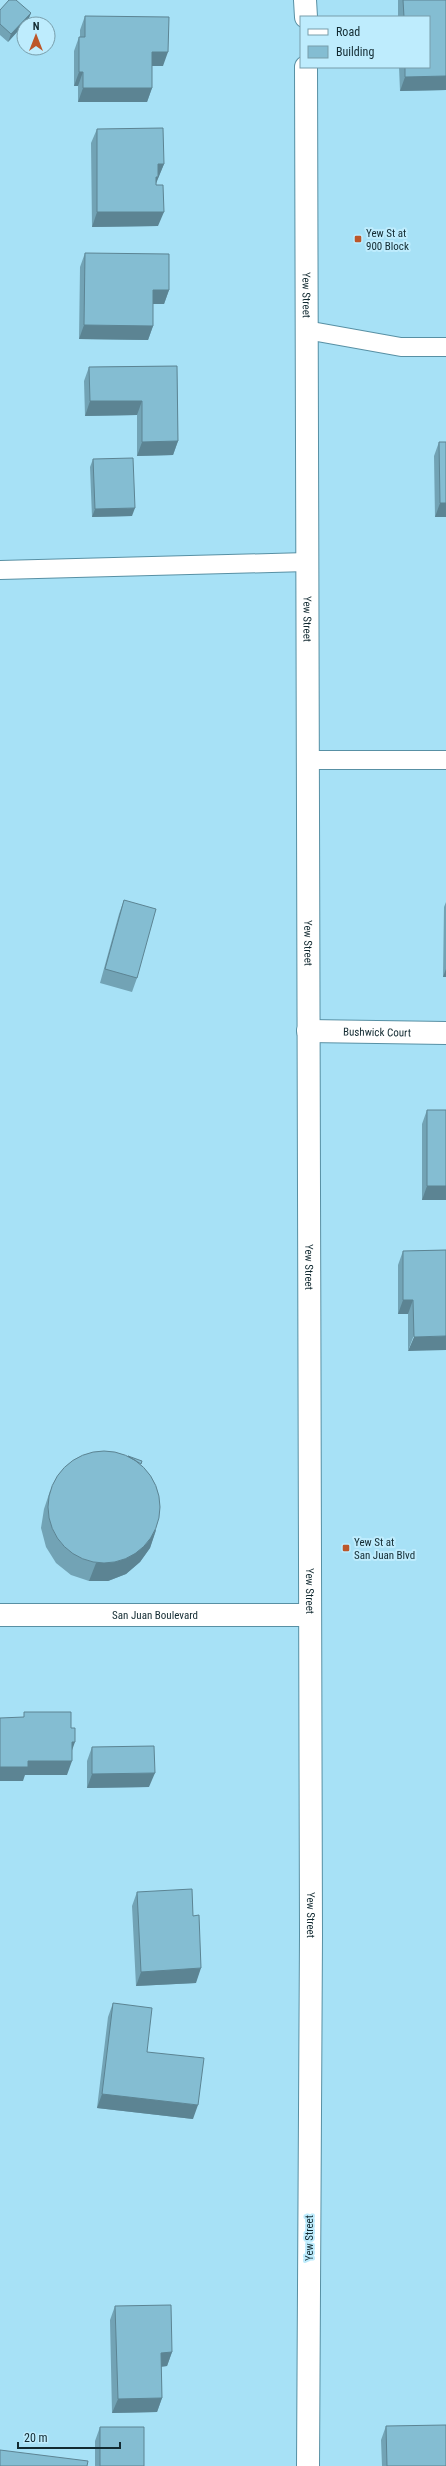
<svg xmlns="http://www.w3.org/2000/svg" width="446" height="2466" viewBox="0 0 446 2466" font-family="'Roboto Condensed',sans-serif">
<style>
.lines{fill:none;stroke-linecap:round;stroke-linejoin:round}
.service-casing{stroke:#5890a4;stroke-width:20}
.minor-casing{stroke:#5890a4;stroke-width:24}
.tertiary-casing{stroke:#5890a4;stroke-width:24}
.service{stroke:#fff;stroke-width:18}
.minor{stroke:#fff;stroke-width:22}
.tertiary{stroke:#fff;stroke-width:22}
.wall{fill:#72a3b5}
.shaded-wall{fill:#5c8493}
.building{fill:#84bdd2;stroke:#5c8493}
.poi-dot{fill:#bc5629;stroke:#beecfd;stroke-width:1.5}
.labels{text-anchor:middle;dominant-baseline:central;stroke-width:4;stroke-linejoin:round;paint-order:stroke}
.poi-label{font-size:11px;fill:#122a31;stroke:#beecfd;text-anchor:start}
.street-label{font-size:11px;fill:#122a31;stroke:#beecfd}
</style>
<rect width="100%" height="100%" fill="#a7e1f6"/>
<g class="lines">
<defs>
<path id="service" d="M306 330 401 347H446
M0 570 307 562
M308 760H446"/>
<g id="minor">
<path id="s1" d="M308 1031 446 1033"/>
<path id="s2" d="M0 1615H310"/>
</g>
<g id="tertiary">
<path d="M305 0 306 17"/>
<path id="s3" d="M306 67 311 1935 308 2466"/>
</g>
</defs>
<use href="#service" class="service-casing"/>
<use href="#minor" class="minor-casing"/>
<use href="#tertiary" class="tertiary-casing"/>
<use href="#service" class="service"/>
<use href="#minor" class="minor"/>
<use href="#tertiary" class="tertiary"/>
</g>
<path class="wall" d="M398 0H446V90L400 91 399 67H429V17H398Z
M0 10 31 13 28 20 8 42 0 35Z
M85 16 163 66H152V88L147 102H78V86H74V51L79 37H80V30Z
M97 129 164 164 158 178 156 182 158 226 92 227 91 143Z
M85 253 169 290 164 304H153V326L148 340 79 339 80 267Z
M177 366 178 441 173 455 137 456V415L85 416 84 381 89 367Z
M439 442H446V517H435L434 456Z
M93 459 132 516 92 517 90 467Z
M124 900 137 978 132 992 100 983 119 914Z
M446 902V977H443L444 907Z
M427 1110 446 1200H422V1124Z
M446 1250 408 1351V1314H398V1265L403 1251Z
M141 1465 156 1530 150 1548 140 1562 126 1574 108 1581H89L71 1575 56 1563 46 1547 41 1528 44 1509 50 1491Z
M92 1747 149 1787 87 1788V1761Z
M137 1892 193 1916 196 1983 136 1986 132 1906Z
M113 2003 147 2052 193 2119 97 2108 108 2017Z
M115 2306 172 2352 167 2366 161 2367 162 2398 157 2412 112 2413 110 2320Z
M386 2426 446 2466H382L381 2440Z
M100 2427 144 2466H95V2441Z"/>
<path class="shaded-wall" d="M31 13 28 20 8 42 11 34Z
M152 52H168L163 66H147Z
M79 72H83L78 86H74Z
M446 76V90L400 91 405 77Z
M83 88H152L147 102H78Z
M158 164H164L153 191Z
M97 212H164L158 226 92 227Z
M153 290H169L164 304H148Z
M84 325 153 326 148 340 79 339Z
M90 401H142L137 415 85 416Z
M178 441 173 455 137 456 142 442Z
M440 503H446V517H435Z
M135 508 132 516 92 517 95 509Z
M446 969V977H443Z
M427 1186H446V1200H422Z
M403 1300H413L408 1314H398Z
M446 1336V1350L408 1351 414 1337Z
M156 1530 150 1548 140 1562 126 1574 108 1581H89L96 1563Z
M72 1742H75L70 1756Z
M28 1761H72L67 1775H25L23 1781H0V1767Z
M155 1773 149 1787 87 1788 92 1774Z
M201 1968 196 1983 136 1986 141 1972Z
M102 2094 198 2105 193 2119 97 2108Z
M172 2352 167 2366 156 2367 161 2353Z
M162 2398 157 2412 112 2413 118 2399Z"/>
<path class="building" d="M9 0H16L31 13 11 34 0 24V10Z
M403 0H446V76L405 77V67H429V17H404Z
M85 16 169 17 168 52H152V88H83V72H79V37H85Z
M163 128 164 164H158V177H156V185H163L164 212H97V129Z
M85 253 169 254V290H153V326L84 325Z
M177 366 178 441 142 442V401H90L89 367Z
M439 442H446V503H440Z
M133 458 135 508 95 509 93 459Z
M124 900 156 909 137 978 105 969Z
M427 1110H446V1186H427Z
M446 1250V1336L414 1337 413 1300H403V1251Z
M48 1507a56 56 0 1 1 112 0a56 56 0 1 1-112 0Z
M128 1456 142 1461 141 1464Z
M24 1712H71V1728H75V1742H72V1761H28V1767H0V1718L24 1717Z
M154 1746 155 1773 92 1774V1747Z
M192 1889 193 1916 199 1915 201 1968 141 1972 137 1892Z
M113 2003 152 2008 147 2052 204 2058 198 2105 102 2094Z
M171 2305 172 2352 161 2353 162 2398 118 2399 115 2306Z
M446 2425V2466H387L386 2426Z
M100 2427H144V2466H100Z
M0 2450 88 2461 87 2466H0Z"/>
<g class="poi-dot">
<rect x="354" y="235" width="8" height="8" rx="2"/>
<rect x="342" y="1544" width="8" height="8" rx="2"/>
</g>
<g class="labels">
<g class="poi-label">
<text x="366" y="233">Yew St at<tspan x="366" dy="13">900 Block</tspan></text>
<text x="354" y="1542">Yew St at<tspan x="354" dy="13">San Juan Blvd</tspan></text>
</g>
<g class="street-label">
<text stroke="none"><textPath href="#s3" startOffset="228">Yew Street</textPath></text>
<text stroke="none"><textPath href="#s3" startOffset="552">Yew Street</textPath></text>
<text stroke="none"><textPath href="#s3" startOffset="876">Yew Street</textPath></text>
<text stroke="none"><textPath href="#s1" startOffset="69">Bushwick Court</textPath></text>
<text stroke="none"><textPath href="#s3" startOffset="1200">Yew Street</textPath></text>
<text stroke="none"><textPath href="#s3" startOffset="1524">Yew Street</textPath></text>
<text stroke="none"><textPath href="#s2" startOffset="155">San Juan Boulevard</textPath></text>
<text stroke="none"><textPath href="#s3" startOffset="1848">Yew Street</textPath></text>
<text transform="translate(309 2238) rotate(-90)">Yew Street</text>
</g>
</g>
<rect x="300" y="16" width="130" height="52" fill="#beecfd" stroke="#799eab"/>
<rect x="308" y="29" width="20" height="6" fill="#ffffff" stroke="#799eab"/>
<text x="336" y="36" font-size="12" fill="#122a31">Road</text>
<rect x="308" y="46" width="20" height="12" fill="#84bdd2" stroke="#799eab"/>
<text x="336" y="56" font-size="12" fill="#122a31">Building</text>
<g transform="translate(36 36)"><circle r="19" fill="#beecfd" stroke="#799eab"/>
<path d="M0-3L7 15L0 10L-7 15Z" fill="#bc5629"/>
<text y="-6" font-size="11" font-weight="bold" text-anchor="middle" fill="#122a31">N</text>
</g>
<path d="M18 2442v6h102v-6" fill="none" stroke="#122a31" stroke-width="2"/>
<text x="24" y="2442" font-size="12" fill="#122a31" stroke="#beecfd" stroke-width="3" paint-order="stroke">20 m</text>
</svg>
